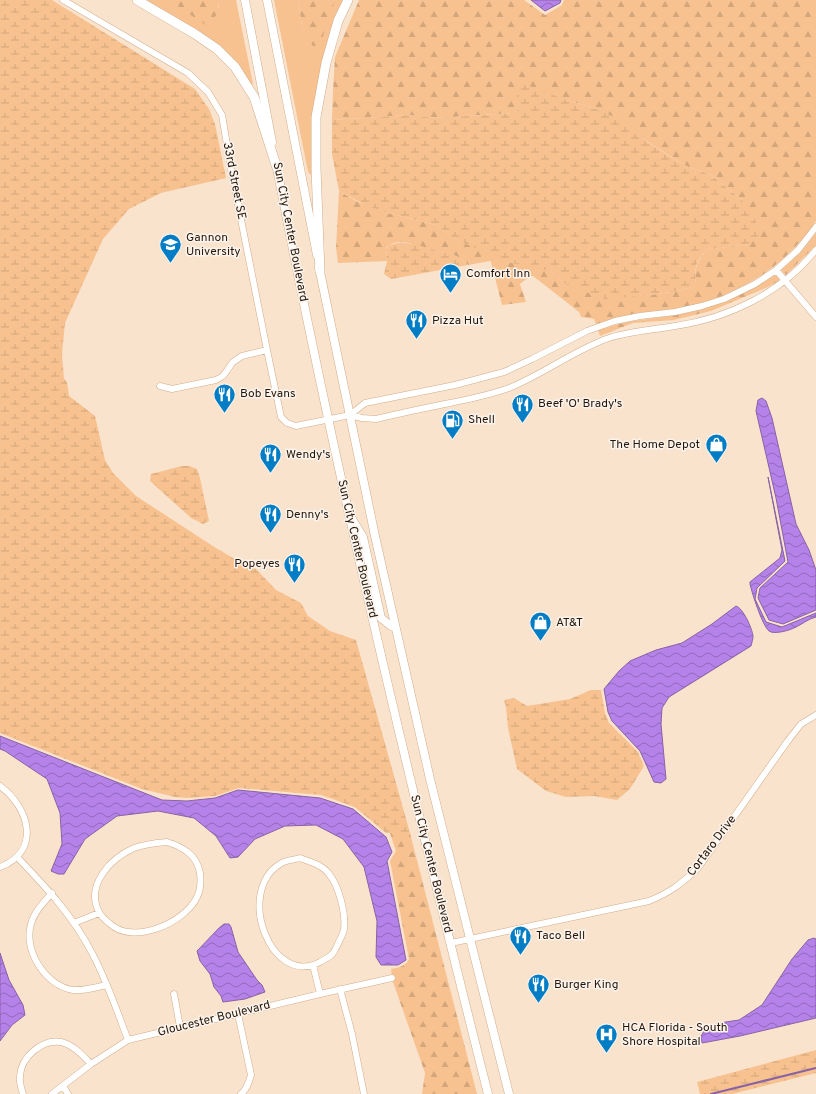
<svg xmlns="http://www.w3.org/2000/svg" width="816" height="1094" viewBox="0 0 816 1094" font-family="Overpass,sans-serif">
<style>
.grass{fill:#f7c290}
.forest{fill:url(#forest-firs)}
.wetland{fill:url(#wetland-marsh)}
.water{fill:url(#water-waves);stroke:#8962a5}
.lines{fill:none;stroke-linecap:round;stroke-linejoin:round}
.stream{stroke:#8962a5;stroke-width:2}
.minor-casing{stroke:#d1ad8a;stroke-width:7}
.major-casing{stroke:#d1ad8a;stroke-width:9}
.highway-casing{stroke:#d1ad8a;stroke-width:10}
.minor{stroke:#fff;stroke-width:6}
.major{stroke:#fff;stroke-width:8}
.highway{stroke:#fff;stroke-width:9}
.labels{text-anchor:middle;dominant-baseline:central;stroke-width:3;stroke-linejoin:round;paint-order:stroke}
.street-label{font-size:12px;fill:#241709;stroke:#fbf3ec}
.poi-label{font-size:12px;fill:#241709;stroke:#fbf3ec;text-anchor:start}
</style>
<defs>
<pattern id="forest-firs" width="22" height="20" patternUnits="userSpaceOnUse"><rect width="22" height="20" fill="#f7c290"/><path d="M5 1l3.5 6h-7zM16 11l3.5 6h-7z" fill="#d4a67b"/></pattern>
<pattern id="wetland-marsh" width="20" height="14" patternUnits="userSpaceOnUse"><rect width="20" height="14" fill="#f7c290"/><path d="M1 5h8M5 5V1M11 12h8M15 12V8" fill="none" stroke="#d4a67b"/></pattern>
<pattern id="water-waves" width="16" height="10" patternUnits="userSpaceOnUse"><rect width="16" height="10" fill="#b482e8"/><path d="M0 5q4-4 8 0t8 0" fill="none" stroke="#9269ba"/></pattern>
</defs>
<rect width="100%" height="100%" fill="#fae3cd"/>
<path class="grass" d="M144 0H171V1L219 8V0H236L253 84H251L244 74Z
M274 0H298L303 33 328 18 335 0H344L312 131 311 175 308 172Z"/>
<path class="forest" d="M171 0H219C219 11 216 19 207 26L170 1Z
M298 0H335L321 42 316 46H313L303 33Z
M359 0H524L545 15 562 5 564 0H816V221C783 270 731 300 674 309 663 311 652 311 641 313 625 315 611 319 596 324L594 319 581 317 579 312 533 276H530L520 284 526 302 502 305 491 262 490 261 468 265C465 262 462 259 458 257 452 254 447 253 440 252 426 250 398 234 386 248L387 261 338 263 336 248 339 191 358 202 388 213 436 225 455 239 551 271 567 285 643 296 678 291 696 286C695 266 695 266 706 250L749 244 742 200 711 175 686 166 596 109 561 98 520 107 519 109 512 113 437 118 407 115 332 120 333 90 335 57Z
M816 233V245L786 275 781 270 801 252Z
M776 274 780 280 768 287 711 311 674 320 633 323 600 336 598 330C612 326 625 322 640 320 652 318 664 317 677 315 713 308 745 294 776 274Z
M390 833H410L477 1094H422L425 1073 393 982 391 969C398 968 406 966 409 959L390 861 396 851Z"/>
<path class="wetland" d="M0 0H52L195 89 209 109 215 124 226 178 161 193 129 209 103 239 65 323 62 354 64 379 67 382 69 396 95 416 105 460 113 473 136 496 216 548 245 565 256 569 276 590 301 603 308 616 330 631 356 640 410 833H386L355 807 321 795 239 788 215 796 188 798 175 797 142 789 0 733Z
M524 84 561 98 596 109 623 121 646 141 671 157 686 166 711 175 742 200 755 219 759 235 749 244 706 250C694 266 695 266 696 286L678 291 643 296 605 299 567 285 551 271 507 262 455 239 436 225 388 213 367 206 339 191 332 154V120L407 115 437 118 512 113 519 109 516 90 521 85Z
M398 243 415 244 440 252 450 253 460 258 468 265 391 279 384 274 387 261 386 249 389 245Z
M182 466H189L197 469 200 478 209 521 203 524 191 518 150 481 151 474Z
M591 690H601L605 713 609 723 638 752 644 766 630 789 617 800 594 796 566 797 546 791 517 769 508 728 506 707 504 700 514 698 527 706 570 699Z
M816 1050V1073L732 1094H700L697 1082Z"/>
<path class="water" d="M531 0H561L560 3 545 11Z
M762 398 766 401 772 418 796 524 809 550 816 570V610L783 624 769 620 758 598 760 588 788 562 776 498 756 411 758 400Z
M768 477 785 561 757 588 755 599 766 622 782 627 816 613V617C808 619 804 623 796 627 791 630 774 635 769 631 762 625 752 593 750 584V582L780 558 782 550Z
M736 606C743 608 752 628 753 636 753 639 752 642 751 646L669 697 662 708 661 724 666 779 661 783 654 782 640 751 612 721 608 712 604 689 619 671 630 661 656 650 682 643 712 624Z
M0 736 162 800 187 801 215 798 238 790 320 798 353 809 386 837 392 852 387 861 406 960 398 965H381L376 957 377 921 364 867 343 839 316 825 285 826 255 839 238 857 230 858 216 836 194 818 158 811 117 816 85 839 64 874H58L51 871 62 844 60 813 47 779 5 751 0 749Z
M224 924H229L231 927 238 952 257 980 262 985 265 992 245 999 223 1002 221 996 214 987 210 974 200 961 197 951 219 928Z
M814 938 816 939V1018L740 1036 702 1043 701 1036 706 1028 719 1023 739 1020 762 1005 792 959 808 940Z
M0 953 9 980 23 1005 25 1015 12 1025 0 1041Z"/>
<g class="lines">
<path class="stream" d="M711 1094 816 1068"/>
<defs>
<path id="minor" d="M63 0 188 73 208 92 222 115 231 169 267 350 281 417 287 423 296 426 350 415 365 403 455 385 504 372 532 359 587 331 615 321 640 316 675 312 702 306 724 299 755 284 776 270 798 250 816 227
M776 270 816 317
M160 386 172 389 216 380 223 376 233 362 242 356 267 350
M350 415 362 418 376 419C401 413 425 408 450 403 470 399 490 395 509 388 544 374 574 350 609 338 631 331 653 330 675 326 729 318 781 293 816 250
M0 786C29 807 42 851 0 867
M167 842C183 847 197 855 200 873 201 881 201 889 197 897 185 923 132 946 109 923 105 920 101 916 99 912 85 885 111 858 134 848 145 844 155 843 167 842Z
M17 857C45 886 73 916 92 953 107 981 117 1011 128 1040
M300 858C310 862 323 865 329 874 339 886 346 914 344 929 343 935 339 941 337 946 333 956 329 957 320 962 271 988 235 892 280 864 285 860 294 860 300 858Z
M52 893C44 902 34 912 31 924 23 951 46 986 73 990 85 991 96 987 107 985
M74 923 99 913
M451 943 649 901C671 892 681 884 698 868L787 742 801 724 816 715
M313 965 320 994
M340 989 352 1034 364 1094
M174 994 180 1027
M238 1014 251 1075C249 1082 247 1089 241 1094
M63 1086 68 1094
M23 1094C21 1088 19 1082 20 1076 21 1057 42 1039 61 1042 74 1045 83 1056 91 1064
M52 1094 91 1064 128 1040 320 994 392 978"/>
<path id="major" d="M245 0 272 142
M267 0 317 255
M276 163C336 476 410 785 488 1094
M319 267 375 536 430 779 509 1094
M352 519 363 537 381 618 391 626 395 627"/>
<path id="highway" d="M137 0 195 34 217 49 235 67 254 97 277 168
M320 272 316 168V117L326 63 338 21 348 0"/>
</defs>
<use href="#minor" class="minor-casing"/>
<use href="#major" class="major-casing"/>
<use href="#highway" class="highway-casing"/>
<use href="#minor" class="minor"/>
<use href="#major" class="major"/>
<use href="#highway" class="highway"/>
</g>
<defs>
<symbol id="university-pin" viewBox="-11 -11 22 30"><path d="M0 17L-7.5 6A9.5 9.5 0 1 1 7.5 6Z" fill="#007dc5" stroke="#fbf3ec"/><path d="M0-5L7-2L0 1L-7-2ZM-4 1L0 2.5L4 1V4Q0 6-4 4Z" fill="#fff"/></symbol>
<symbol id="hotel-pin" viewBox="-11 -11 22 30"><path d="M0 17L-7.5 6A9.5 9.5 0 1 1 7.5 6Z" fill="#007dc5" stroke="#fbf3ec"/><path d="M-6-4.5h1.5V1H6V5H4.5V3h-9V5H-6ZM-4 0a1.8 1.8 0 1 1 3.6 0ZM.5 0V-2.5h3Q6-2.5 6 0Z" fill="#fff"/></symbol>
<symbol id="restaurant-pin" viewBox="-11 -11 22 30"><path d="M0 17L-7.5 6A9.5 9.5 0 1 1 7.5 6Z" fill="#007dc5" stroke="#fbf3ec"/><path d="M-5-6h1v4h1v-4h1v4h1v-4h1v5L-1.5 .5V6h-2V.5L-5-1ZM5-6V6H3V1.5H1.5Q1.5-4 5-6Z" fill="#fff"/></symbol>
<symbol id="fuel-pin" viewBox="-11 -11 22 30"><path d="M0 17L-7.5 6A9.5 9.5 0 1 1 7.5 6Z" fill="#007dc5" stroke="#fbf3ec"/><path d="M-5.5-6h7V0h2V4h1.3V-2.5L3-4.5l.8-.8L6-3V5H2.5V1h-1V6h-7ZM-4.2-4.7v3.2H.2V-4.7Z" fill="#fff"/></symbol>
<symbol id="shop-pin" viewBox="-11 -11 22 30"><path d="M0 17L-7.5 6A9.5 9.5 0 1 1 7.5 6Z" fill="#007dc5" stroke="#fbf3ec"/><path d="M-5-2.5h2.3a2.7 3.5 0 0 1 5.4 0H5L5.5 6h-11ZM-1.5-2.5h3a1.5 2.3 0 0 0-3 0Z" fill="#fff"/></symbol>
<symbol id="hospital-pin" viewBox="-11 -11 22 30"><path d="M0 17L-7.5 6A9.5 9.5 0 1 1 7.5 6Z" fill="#007dc5" stroke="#fbf3ec"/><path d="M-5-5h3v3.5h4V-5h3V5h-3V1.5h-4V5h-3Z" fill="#fff"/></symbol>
</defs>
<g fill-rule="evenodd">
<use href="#university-pin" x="158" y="232" width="25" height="34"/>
<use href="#hotel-pin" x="438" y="262" width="25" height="34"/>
<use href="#restaurant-pin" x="404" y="308" width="25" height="34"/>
<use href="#restaurant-pin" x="212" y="382" width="25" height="34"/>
<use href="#restaurant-pin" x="510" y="392" width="25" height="34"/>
<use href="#fuel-pin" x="440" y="408" width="25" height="34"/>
<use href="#shop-pin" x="704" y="432" width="25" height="34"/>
<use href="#restaurant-pin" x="258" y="442" width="25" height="34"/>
<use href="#restaurant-pin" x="258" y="502" width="25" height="34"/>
<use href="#restaurant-pin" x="282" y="552" width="25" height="34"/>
<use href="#shop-pin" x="528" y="610" width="25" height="34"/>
<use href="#restaurant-pin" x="508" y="924" width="25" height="34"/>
<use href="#restaurant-pin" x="526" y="972" width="25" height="34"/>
<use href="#hospital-pin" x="594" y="1022" width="25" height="34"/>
</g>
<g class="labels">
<g class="street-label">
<text transform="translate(234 181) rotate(79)">33rd Street SE</text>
<text transform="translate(290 232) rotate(79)">Sun City Center Boulevard</text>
<text transform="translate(357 549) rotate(77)">Sun City Center Boulevard</text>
<text transform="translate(712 846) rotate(-53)">Cortaro Drive</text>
<text transform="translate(431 864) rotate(76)">Sun City Center Boulevard</text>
<text transform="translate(214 1019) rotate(-14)">Gloucester Boulevard</text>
</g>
<g class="poi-label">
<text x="186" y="238">Gannon<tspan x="186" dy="14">University</tspan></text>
<text x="466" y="274">Comfort Inn</text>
<text x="432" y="321">Pizza Hut</text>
<text x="240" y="394">Bob Evans</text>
<text x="538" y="404">Beef 'O' Brady's</text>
<text x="468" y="420">Shell</text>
<text x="700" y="445" text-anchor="end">The Home Depot</text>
<text x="286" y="455">Wendy's</text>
<text x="286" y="515">Denny's</text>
<text x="280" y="564" text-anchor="end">Popeyes</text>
<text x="556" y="623">AT&amp;T</text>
<text x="536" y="936">Taco Bell</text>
<text x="554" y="985">Burger King</text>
<text x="622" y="1028">HCA Florida - South<tspan x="622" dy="14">Shore Hospital</tspan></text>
</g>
</g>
</svg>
